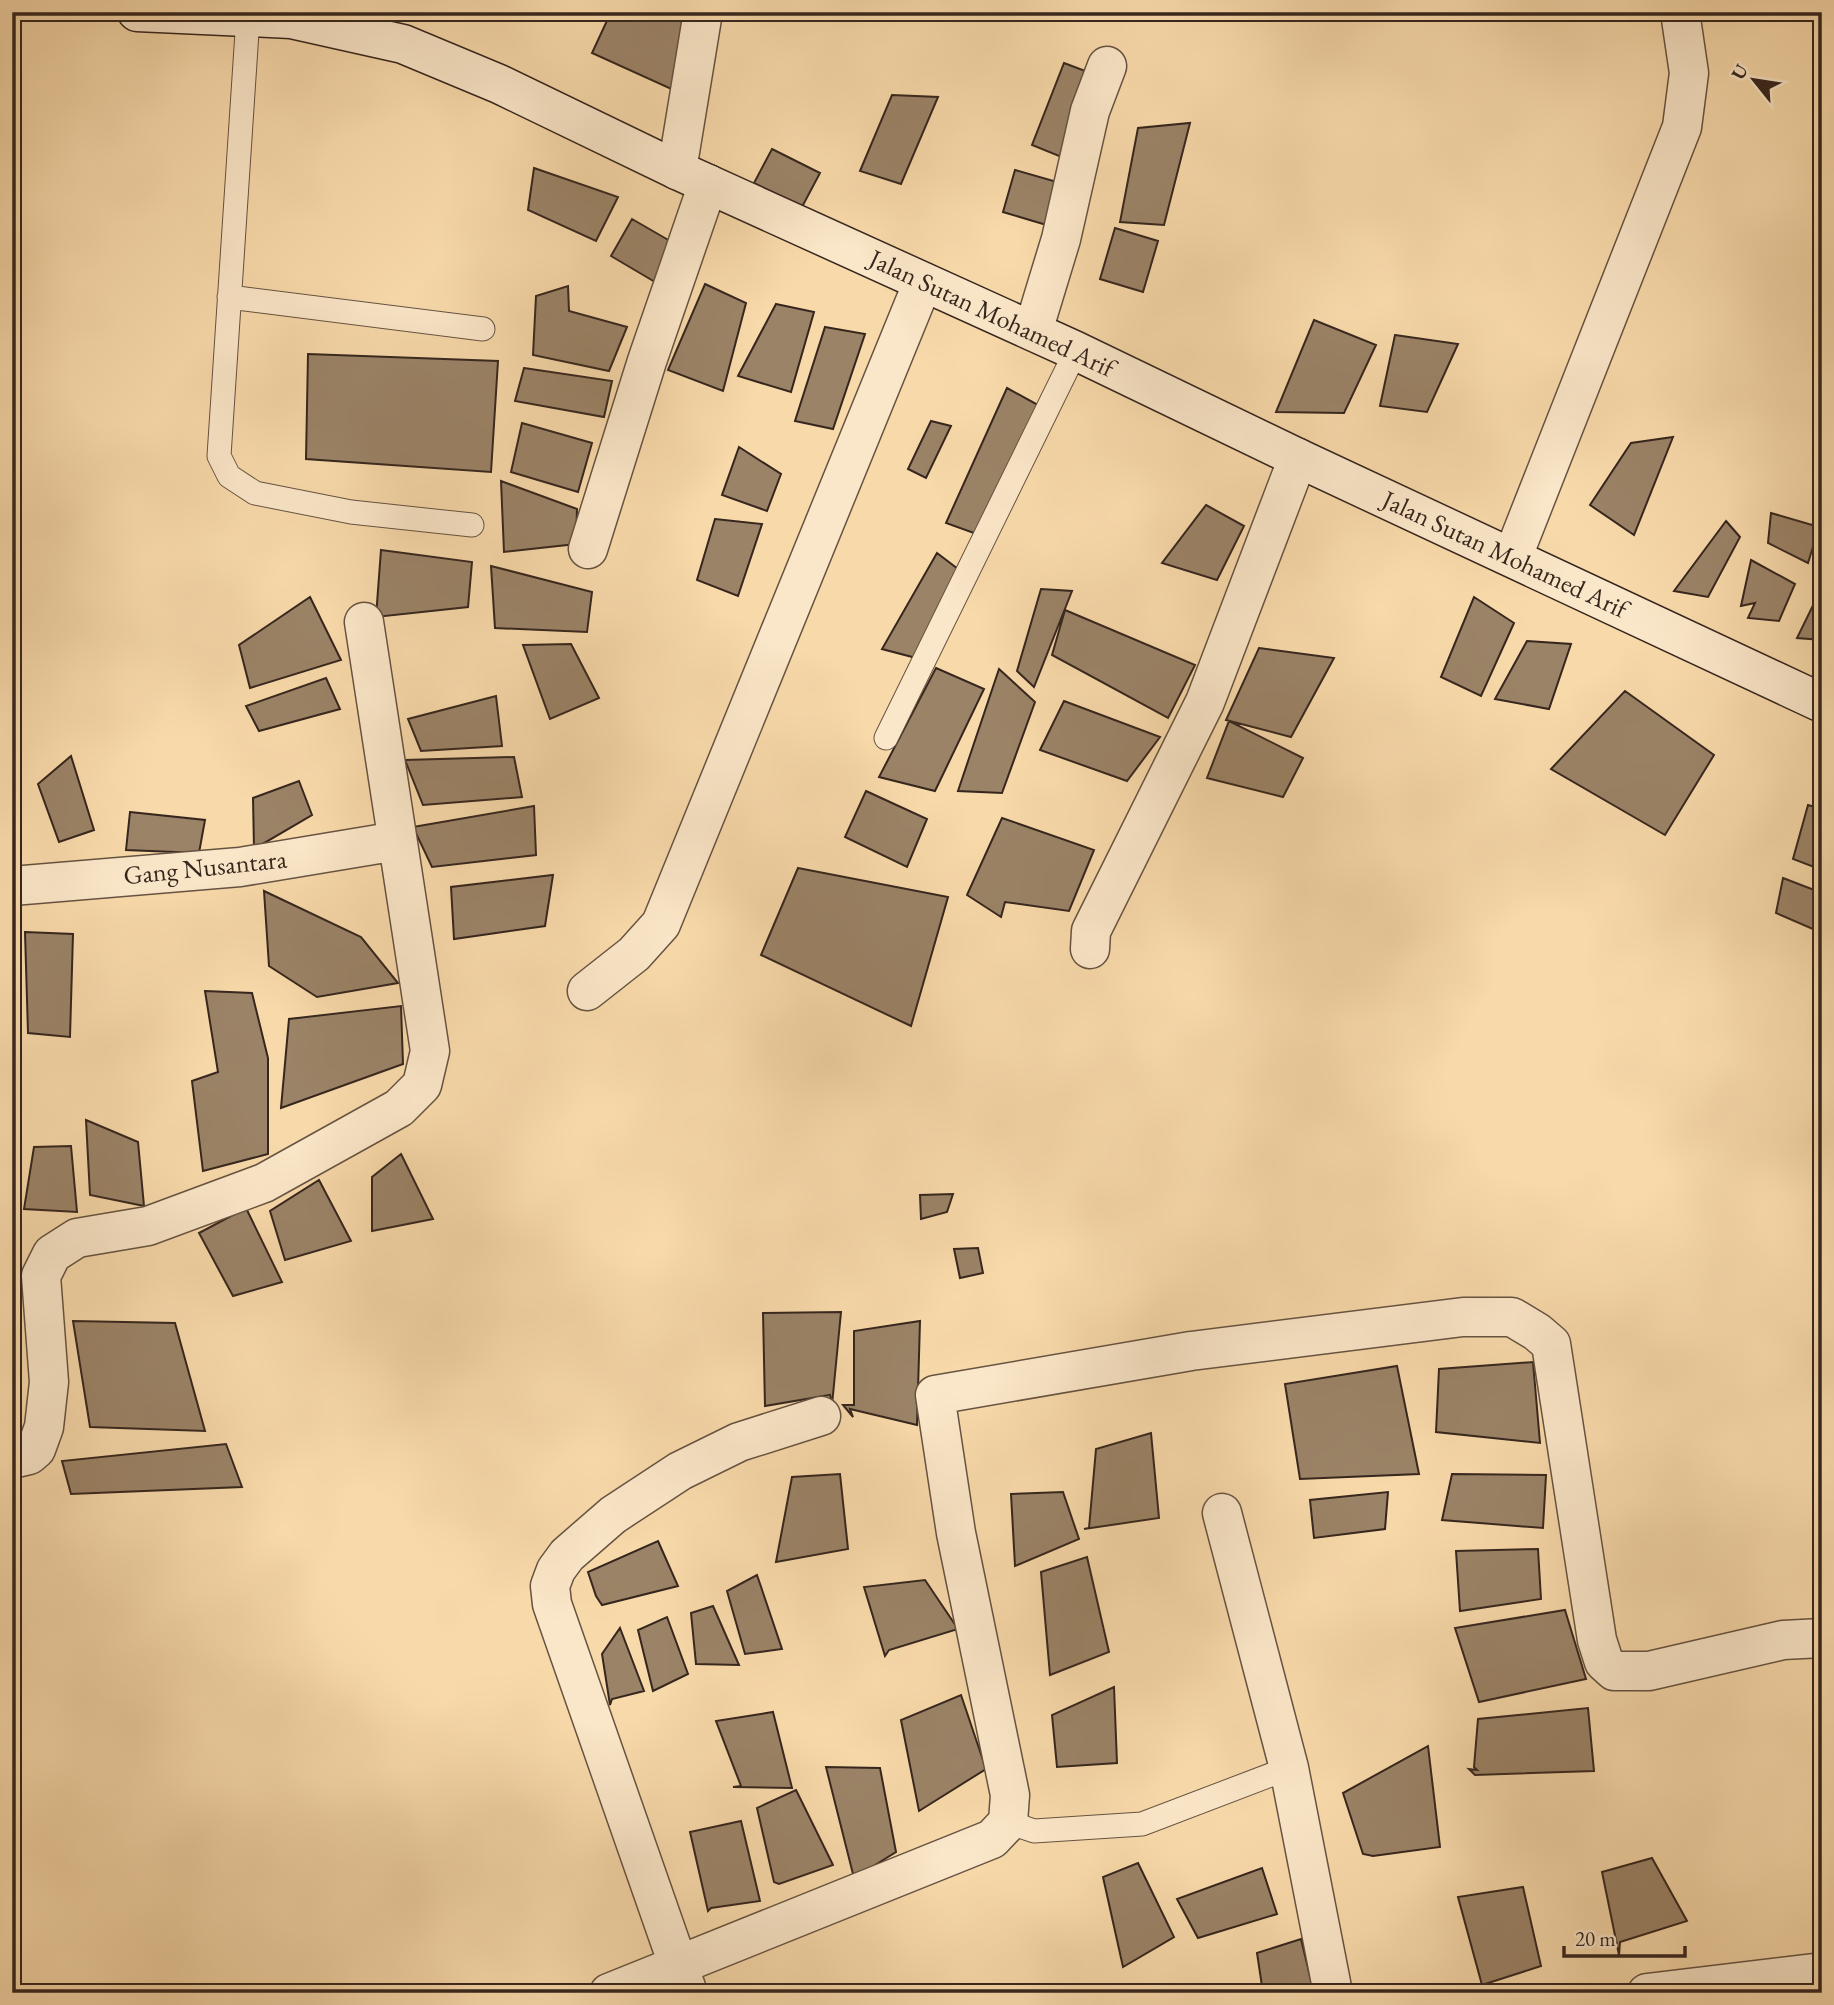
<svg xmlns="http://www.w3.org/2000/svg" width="1834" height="2005" viewBox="0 0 1834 2005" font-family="'EB Garamond',serif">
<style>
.building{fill:#9b8367;stroke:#36261e;stroke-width:2}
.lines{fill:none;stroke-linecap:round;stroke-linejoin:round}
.lane-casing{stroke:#665341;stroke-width:25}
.street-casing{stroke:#665341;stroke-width:41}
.secondary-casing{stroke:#36261e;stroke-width:41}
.lane{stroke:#fae6c8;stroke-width:23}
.street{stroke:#fae6c8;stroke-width:38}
.secondary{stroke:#fae6c8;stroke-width:38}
.labels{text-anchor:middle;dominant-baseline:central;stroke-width:6;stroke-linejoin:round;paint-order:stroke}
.street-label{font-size:26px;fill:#36261e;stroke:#fae6c8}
</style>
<rect width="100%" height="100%" fill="#f8d9aa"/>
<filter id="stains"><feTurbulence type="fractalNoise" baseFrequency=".00286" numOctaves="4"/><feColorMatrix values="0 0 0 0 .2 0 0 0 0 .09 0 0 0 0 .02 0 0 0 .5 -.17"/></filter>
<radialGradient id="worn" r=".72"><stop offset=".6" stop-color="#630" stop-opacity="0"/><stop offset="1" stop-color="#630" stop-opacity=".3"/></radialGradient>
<path class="building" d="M611 12H660L691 26 689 97 592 53Z
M1064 63 1096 75 1064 158 1032 145Z
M892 95 938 97 901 184 860 171Z
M1190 123 1164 225 1120 222 1138 128Z
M772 149 820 173 802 207 754 183Z
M534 168 618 197 596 241 528 210Z
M1015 170 1064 184 1063 230 1003 212Z
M632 219 677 245 655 282 611 256Z
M1115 228 1158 241 1143 292 1100 279Z
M705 284 746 303 723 391 668 370Z
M568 286 569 311 627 327 609 371 533 355 536 296Z
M776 304 814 312 791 392 738 376Z
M1314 320 1376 345 1344 413 1276 412Z
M825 327 865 334 833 429 795 421Z
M1395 335 1458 344 1427 412 1380 406Z
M308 354 498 361 491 472 306 459Z
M524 368 612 381 604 417 515 401Z
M1007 388 1047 410 985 537 946 523Z
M931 421 951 426 926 478 908 469Z
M522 423 592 443 578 492 511 472Z
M1673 437 1634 535 1590 505 1631 443Z
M739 447 781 474 767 511 722 495Z
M501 481 577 509 576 544 504 552Z
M1206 505 1244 526 1217 580 1162 563Z
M1771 513 1819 527 1808 563 1768 543Z
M715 519 762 524 738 596 697 580Z
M1726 521 1740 537 1708 597 1674 591Z
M381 550 472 562 468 607 376 617Z
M937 553 966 575 920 659 882 649Z
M1751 560 1795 584 1779 621 1748 618 1755 603 1741 606Z
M491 566 592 592 587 632 495 628Z
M1822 587V640L1797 638Z
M1041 589 1072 591 1034 687 1017 671Z
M310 597 341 660 250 688 239 645Z
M1474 597 1514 623 1481 696 1441 677Z
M1065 610 1195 665 1168 718 1052 655Z
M1527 641 1571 644 1549 709 1495 699Z
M571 644 599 698 550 719 523 645Z
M1259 648 1334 658 1291 737 1226 720Z
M936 668 984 689 935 791 879 777Z
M999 669 1035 702 1002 793 958 791Z
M326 678 340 709 259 731 246 706Z
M1625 691 1714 755 1665 835 1551 769Z
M496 696 502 746 421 751 408 719Z
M1064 701 1160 737 1127 781 1040 750Z
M1229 721 1303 758 1283 797 1207 778Z
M71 756 94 830 59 842 38 784Z
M514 757 522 797 423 805 405 760Z
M299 781 312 815 254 849 253 798Z
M866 791 927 819 907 867 845 837Z
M1808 805 1822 809V870L1793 859Z
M534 806 536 855 432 867 413 827Z
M130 812 205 820 199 853 126 850Z
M1002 818 1094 850 1069 911 1005 902 1001 917 967 895Z
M798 868 948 897 911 1026 761 955Z
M553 875 545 926 454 939 451 887Z
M1783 878 1822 893V933L1776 913Z
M264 891 361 937 398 983 317 997 269 966Z
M25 932 73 934 70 1037 28 1033Z
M205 991 252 993 268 1058V1154L203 1171 192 1081 218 1072Z
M401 1006 403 1064 281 1108 289 1019Z
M86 1120 138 1142 144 1206 90 1195Z
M71 1146 77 1212 24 1209 34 1147Z
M401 1154 433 1219 372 1231V1177Z
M319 1180 351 1241 285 1260 270 1211Z
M953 1194 947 1212 921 1219 920 1195Z
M246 1208 282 1282 233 1296 199 1233Z
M978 1248 983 1273 960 1278 954 1249Z
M841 1312 832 1405 830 1395 765 1406 763 1313Z
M73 1321 175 1323 205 1431 90 1427Z
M920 1321 917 1425 850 1409 853 1417 843 1405H854V1331Z
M1533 1362 1540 1443 1436 1432 1439 1369Z
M1397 1366 1419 1474 1300 1479 1285 1384Z
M1151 1433 1159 1518 1084 1529 1089 1528 1096 1449Z
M226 1444 242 1487 71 1494 62 1461Z
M840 1474 848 1549 776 1562 792 1477Z
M1452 1474 1546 1475 1543 1528 1442 1520Z
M1063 1492 1079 1539 1015 1566 1011 1494Z
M1388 1492 1385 1529 1314 1538 1310 1500Z
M658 1541 678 1586 602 1605 596 1596 588 1572Z
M1538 1549 1541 1599 1460 1611 1456 1551Z
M1087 1557 1109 1652 1050 1675 1041 1572Z
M757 1575 782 1649 745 1654 727 1591Z
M925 1580 958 1629 889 1650 885 1656 864 1587Z
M713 1606 739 1665 696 1664 691 1613Z
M1565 1610 1586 1679 1479 1702 1455 1628Z
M667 1617 688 1674 653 1691 638 1630Z
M620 1628 644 1691 612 1699 610 1705 602 1654Z
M1114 1687 1117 1763 1057 1767 1052 1715Z
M961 1695 986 1769 919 1811 901 1720Z
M1588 1708 1594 1771 1475 1775 1469 1769 1477 1770 1474 1767 1478 1719Z
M773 1712 792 1788 733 1787 741 1786 716 1721Z
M1428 1746 1440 1847 1373 1856 1363 1854 1343 1793Z
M826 1767 880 1768 896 1852 854 1878Z
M796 1790 833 1865 779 1884 774 1882 757 1808Z
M741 1821 760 1901 711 1908 708 1911 690 1832Z
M1652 1858 1687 1921 1620 1942 1619 1955 1602 1872Z
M1138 1863 1174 1937 1123 1967 1103 1877Z
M1262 1868 1277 1914 1198 1938 1177 1899Z
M1523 1887 1541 1966 1482 1985 1458 1897Z
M1301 1939 1314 1993H1263L1257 1953Z"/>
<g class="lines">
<defs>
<path id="lane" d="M248 17 219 456 229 476 255 493 351 512 472 525
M229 297 483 329
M886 738 1076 351
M1008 1822 1034 1831 1142 1824 1289 1768"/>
<path id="street" d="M677 170 703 12
M1033 331 1061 239 1090 111 1107 66
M588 549 647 361 708 184
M1513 556 1682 127 1689 73 1680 12
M12 886 240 867 397 841
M1090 949 1091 931 1205 702 1298 458
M587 991 634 954 661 924 923 282
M12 1459 29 1455 36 1449 44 1427 49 1382 41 1276 52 1254 77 1238 148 1226 264 1183 399 1108 422 1085 430 1051 364 622
M1222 1513 1289 1768 1333 1993
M609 1993 992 1839 1008 1822 1010 1795 956 1533 935 1395 1191 1351 1463 1317H1512L1537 1332 1551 1344 1597 1640 1604 1662 1614 1671H1649L1783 1640 1822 1638
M688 1993 552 1604 550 1586 556 1570 567 1555 613 1515 680 1471 739 1442 821 1416
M1647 1993 1822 1972"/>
<path id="secondary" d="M137 12 291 19 403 44 499 84 677 170 1076 351 1298 458 1822 703"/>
</defs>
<use href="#lane" class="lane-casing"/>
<use href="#street" class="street-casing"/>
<use href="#secondary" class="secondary-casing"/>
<use href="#lane" class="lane"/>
<use href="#street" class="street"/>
<use href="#secondary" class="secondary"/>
</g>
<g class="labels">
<g class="street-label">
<text transform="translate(992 313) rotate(25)">Jalan Sutan Mohamed Arif</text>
<text transform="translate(1505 554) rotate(25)">Jalan Sutan Mohamed Arif</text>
<text transform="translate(205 867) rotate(-6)">Gang Nusantara</text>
</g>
</g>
<rect width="1834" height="2005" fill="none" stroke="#f8d9aa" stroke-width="42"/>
<rect x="14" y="14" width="1806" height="1977" fill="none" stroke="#36261e" stroke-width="3.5"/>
<rect x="21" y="21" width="1792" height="1963" fill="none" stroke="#36261e" stroke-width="2"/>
<g transform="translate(1754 80) rotate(300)" stroke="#fae6c8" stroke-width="5" paint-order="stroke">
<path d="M0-5L12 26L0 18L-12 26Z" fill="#36261e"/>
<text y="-10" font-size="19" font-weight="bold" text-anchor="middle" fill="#36261e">U</text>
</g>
<path d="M1564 1946v10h121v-10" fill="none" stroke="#36261e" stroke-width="3.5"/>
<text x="1575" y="1946" font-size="21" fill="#36261e" stroke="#fae6c8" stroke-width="5" paint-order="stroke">20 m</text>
<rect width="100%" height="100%" filter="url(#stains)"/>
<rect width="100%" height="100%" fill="url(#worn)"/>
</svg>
